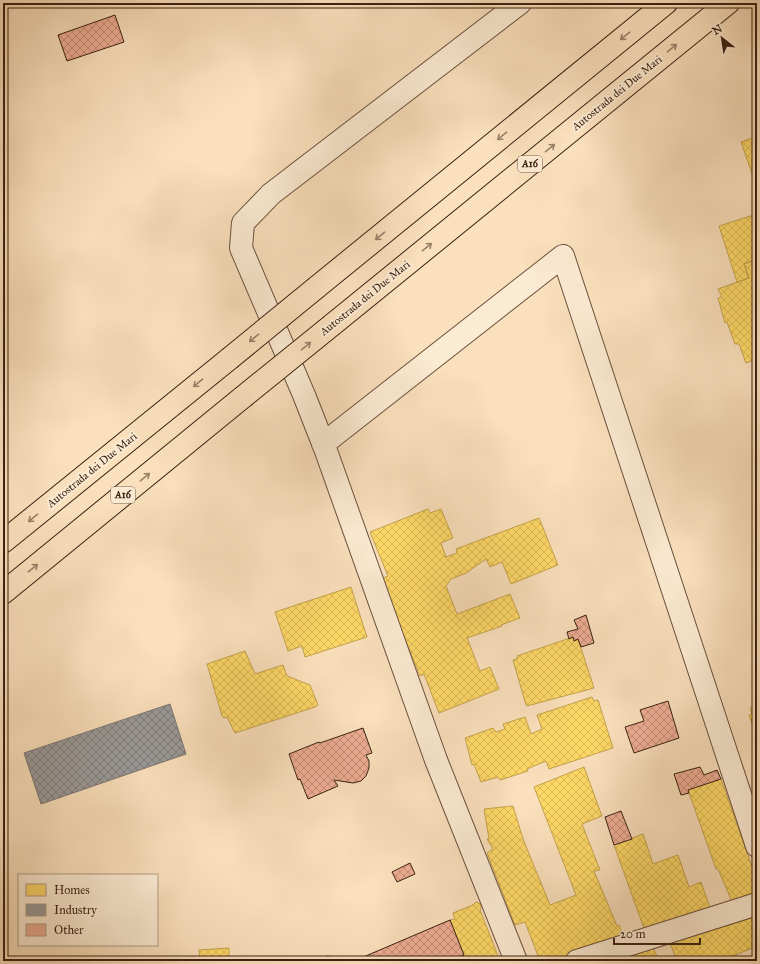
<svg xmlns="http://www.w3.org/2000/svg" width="760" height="964" viewBox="0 0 760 964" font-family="'IM FELL Great Primer',serif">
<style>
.homes{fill:url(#homes-cross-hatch);stroke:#c4a24d}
.industry{fill:url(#industry-cross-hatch);stroke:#7c7571}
.building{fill:url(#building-cross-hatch);stroke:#3a2013}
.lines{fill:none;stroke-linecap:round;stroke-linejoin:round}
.minor-casing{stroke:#6a503d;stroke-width:24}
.motorway-casing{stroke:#3a2013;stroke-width:24}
.minor{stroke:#fcebd3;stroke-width:22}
.motorway{stroke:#fae0bc;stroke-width:22}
.motorway-bridge-casing{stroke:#3a2013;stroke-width:24;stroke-linecap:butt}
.motorway-bridge{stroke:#fae0bc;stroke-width:22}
.oneway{stroke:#9a8068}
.labels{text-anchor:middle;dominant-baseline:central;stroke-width:4;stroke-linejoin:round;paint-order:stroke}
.shield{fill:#fcebd3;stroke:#745d4d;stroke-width:1}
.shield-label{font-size:10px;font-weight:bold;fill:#3a2013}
.street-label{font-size:11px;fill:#3a2013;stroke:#fcebd3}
</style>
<defs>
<pattern id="homes-cross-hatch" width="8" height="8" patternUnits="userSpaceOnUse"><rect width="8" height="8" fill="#ffd966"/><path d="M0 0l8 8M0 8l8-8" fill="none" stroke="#dbba58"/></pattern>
<pattern id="industry-cross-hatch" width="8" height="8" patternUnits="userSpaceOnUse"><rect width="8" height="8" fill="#999"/><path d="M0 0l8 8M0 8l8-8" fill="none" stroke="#7e7c7c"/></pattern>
<pattern id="building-cross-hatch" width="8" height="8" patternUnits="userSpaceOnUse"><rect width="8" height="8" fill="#eead93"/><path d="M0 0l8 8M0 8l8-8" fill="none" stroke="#c28c77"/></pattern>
</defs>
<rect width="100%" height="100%" fill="#fae0bc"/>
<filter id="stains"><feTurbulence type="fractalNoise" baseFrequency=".005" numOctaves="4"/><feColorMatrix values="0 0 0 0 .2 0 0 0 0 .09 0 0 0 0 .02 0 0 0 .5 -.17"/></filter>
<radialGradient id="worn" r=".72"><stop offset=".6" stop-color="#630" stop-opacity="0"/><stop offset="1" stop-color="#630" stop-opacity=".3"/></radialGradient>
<path class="homes" d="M757 136V182H755L741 142Z
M757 214V259L744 264 749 278 737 282 719 226Z
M757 259V359L746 363 739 344H735L727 322 725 323 718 298 722 297 718 289 749 278 744 264Z
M428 509 430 513 441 509 453 538 441 543 446 557 457 553 456 549 539 518 558 565 511 584 502 562 490 567 486 559 466 573 451 579 446 586 457 614 510 594 520 618 501 625 502 626 467 638 480 671 490 667 499 689 439 713 424 674 420 676 381 579 388 576 370 532Z
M351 587 367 637 305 657 302 646 288 651 275 612Z
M573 637 574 641 578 639 594 688 527 706 526 705 513 660 518 658 517 656Z
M245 651 255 674 283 665 287 676 310 685 318 705 315 707 235 733 227 717 224 718 222 716 207 664Z
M592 697 594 701 598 700 613 748 549 769 546 761 527 769 528 771 500 780 498 777 481 782 474 764 472 765 465 738 493 728 496 732 505 729 503 724 525 717 531 734 542 729 537 715Z
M757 706V738L749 715 752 714 750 708Z
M757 741V759L752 743Z
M584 767 602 816 582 824 600 870 594 871 617 926 619 925 623 936 558 961H540L525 922 515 925 487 853 493 849 487 839H489L484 809 513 806 523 839 550 905 576 895 534 787Z
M721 779 757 881V895L733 904 718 869H716L688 790Z
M643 834 653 864 678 855 689 887 701 882 710 908 645 931 614 845Z
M476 902 481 904V907L480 910 500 961H450L464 955 450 920 455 919 453 913 473 905Z
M757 911V946L721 961H669L676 958 669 941Z
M652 945 659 961H614Z
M229 948V961H200L199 950Z"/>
<path class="industry" d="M170 704 186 754 41 804 24 753Z"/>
<path class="building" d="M115 15 124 42 67 61 58 35Z
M586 615 594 643 581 647 578 639 574 641 573 637 569 639 567 632 578 629 574 620Z
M668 701 679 738 634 753 625 727 644 721 640 710Z
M363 728 372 753 366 755 369 761V768L366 776 361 781 353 783 334 780 338 786 308 799 300 779 298 780 289 754 319 742 320 743Z
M700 767 704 775 717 770 721 779 688 790 689 793 681 795 674 774Z
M621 811 632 839 614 845 605 817Z
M410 863 415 874 397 882 392 872Z
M450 920 464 955 450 961H354Z
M327 956 333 957 337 961H323Z"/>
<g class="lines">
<defs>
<path id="minor" d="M323 444 563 256 757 846
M516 961 436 760 326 451 304 395 241 248 243 223 271 194 520 3
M577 961 757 904"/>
<path id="motorway" d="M317 287 666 3
M332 325 728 3
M3 542 229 359
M3 593 243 397"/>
</defs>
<use href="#minor" class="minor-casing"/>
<use href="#motorway" class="motorway-casing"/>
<use href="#minor" class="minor"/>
<use href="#motorway" class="motorway"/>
<defs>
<path id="motorway-bridge" d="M229 359 317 287
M243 397 332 325"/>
</defs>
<use href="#motorway-bridge" class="motorway-bridge-casing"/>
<use href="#motorway-bridge" class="motorway-bridge"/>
</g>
<defs><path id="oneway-shaft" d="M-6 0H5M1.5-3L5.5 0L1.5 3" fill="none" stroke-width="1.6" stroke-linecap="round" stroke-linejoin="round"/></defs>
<g class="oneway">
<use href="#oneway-shaft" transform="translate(625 36) rotate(141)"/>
<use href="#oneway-shaft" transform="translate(672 48) rotate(-39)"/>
<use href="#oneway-shaft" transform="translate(502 136) rotate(141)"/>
<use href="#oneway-shaft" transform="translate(550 148) rotate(-39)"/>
<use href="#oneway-shaft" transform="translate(380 236) rotate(141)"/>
<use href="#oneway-shaft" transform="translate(427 247) rotate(-39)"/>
<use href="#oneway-shaft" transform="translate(254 338) rotate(141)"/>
<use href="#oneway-shaft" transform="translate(306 346) rotate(-39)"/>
<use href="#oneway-shaft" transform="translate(198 383) rotate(141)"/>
<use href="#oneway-shaft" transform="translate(145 477) rotate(-39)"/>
<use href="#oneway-shaft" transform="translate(33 518) rotate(141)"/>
<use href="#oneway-shaft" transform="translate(33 568) rotate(-39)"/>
</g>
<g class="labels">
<g class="shield">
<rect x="518" y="156" width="24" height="16" rx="3"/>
<rect x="111" y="487" width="24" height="16" rx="3"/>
</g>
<g class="shield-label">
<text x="530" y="164">A16</text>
<text x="123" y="495">A16</text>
</g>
<g class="street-label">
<text transform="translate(617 93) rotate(-39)">Autostrada dei Due Mari</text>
<text transform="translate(365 298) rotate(-39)">Autostrada dei Due Mari</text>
<text transform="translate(92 470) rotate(-39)">Autostrada dei Due Mari</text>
</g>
</g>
<rect width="760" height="964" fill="none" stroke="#fae0bc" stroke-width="16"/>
<rect x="4" y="4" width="752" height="956" fill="none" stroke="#3a2013" stroke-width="2"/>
<rect x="8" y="8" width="744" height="948" fill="none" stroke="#3a2013"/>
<rect x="18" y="874" width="140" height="72" fill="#fcebd3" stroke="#ae9a86"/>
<rect x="26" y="884" width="20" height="12" fill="#ffd966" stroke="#ae9a86"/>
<text x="54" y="894" font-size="12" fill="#3a2013">Homes</text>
<rect x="26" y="904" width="20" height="12" fill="#999999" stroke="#ae9a86"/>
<text x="54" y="914" font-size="12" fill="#3a2013">Industry</text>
<rect x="26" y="924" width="20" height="12" fill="#eead93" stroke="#ae9a86"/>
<text x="54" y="934" font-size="12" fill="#3a2013">Other</text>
<g transform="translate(722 38) rotate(330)" stroke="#fcebd3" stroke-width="3" paint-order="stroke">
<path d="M0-3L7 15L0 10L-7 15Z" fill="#3a2013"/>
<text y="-6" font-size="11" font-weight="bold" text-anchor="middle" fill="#3a2013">N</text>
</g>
<path d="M614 938v6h86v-6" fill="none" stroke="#3a2013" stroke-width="2"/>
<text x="620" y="938" font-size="12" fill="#3a2013" stroke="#fcebd3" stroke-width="3" paint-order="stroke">20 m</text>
<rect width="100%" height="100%" filter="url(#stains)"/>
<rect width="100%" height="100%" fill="url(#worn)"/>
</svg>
